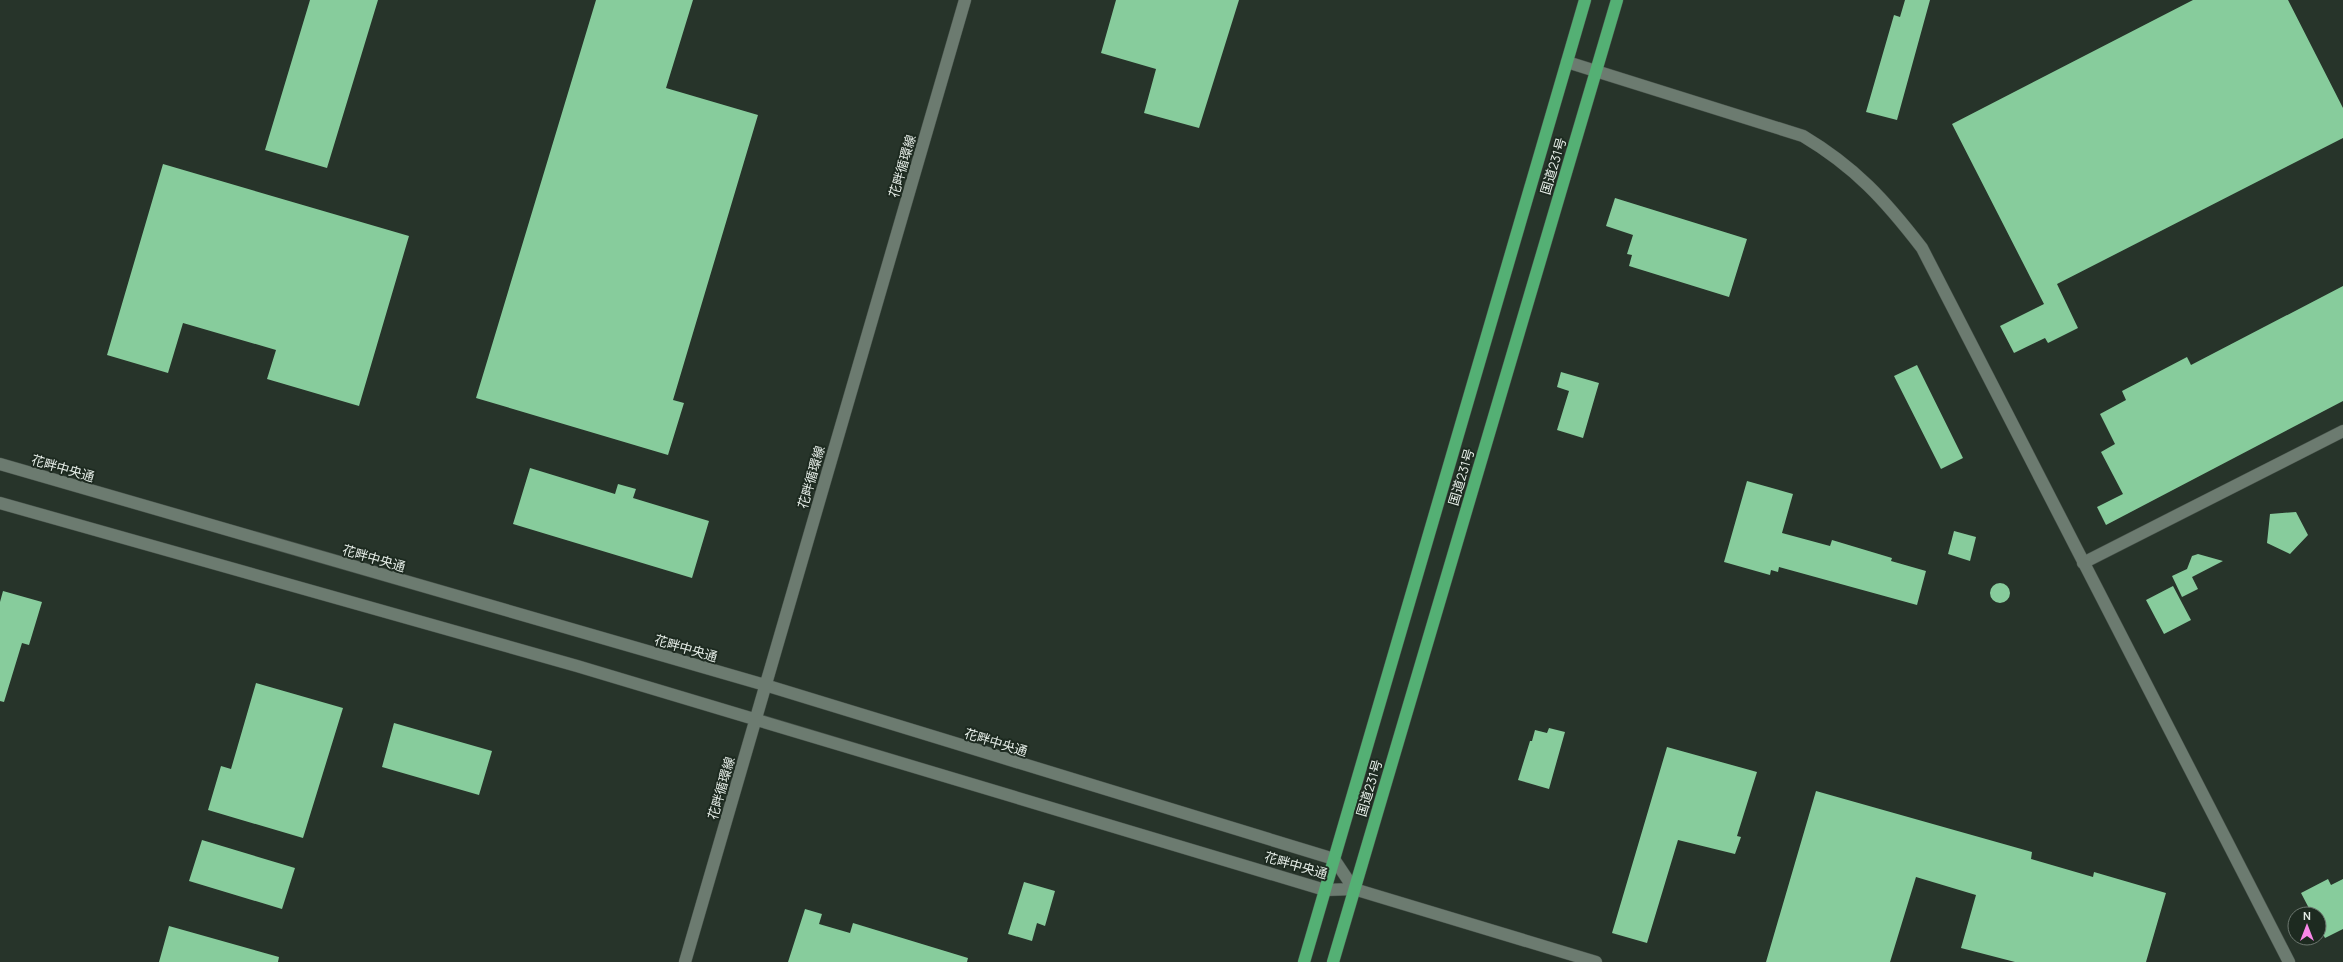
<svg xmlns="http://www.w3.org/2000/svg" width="2343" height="962" viewBox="0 0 2343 962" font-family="Manrope,'Noto Sans JP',sans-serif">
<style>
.building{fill:#87cc9c}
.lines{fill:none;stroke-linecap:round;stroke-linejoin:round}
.street-casing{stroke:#47524a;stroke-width:13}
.secondary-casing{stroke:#47524a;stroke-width:13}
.highway-casing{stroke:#47524a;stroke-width:13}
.street{stroke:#6c7b70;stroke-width:12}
.secondary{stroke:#6c7b70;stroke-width:12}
.highway{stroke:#54b074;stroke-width:12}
.labels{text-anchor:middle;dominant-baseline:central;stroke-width:4;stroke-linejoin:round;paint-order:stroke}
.street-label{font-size:13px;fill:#e5ede7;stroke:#1d2a20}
</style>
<rect width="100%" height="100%" fill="#27342a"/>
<path class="building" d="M310 0H378L327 168 265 150Z
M596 0H693L666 88 758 115 673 400 684 403 668 455 476 398Z
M1116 0H1239L1199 128 1144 113 1156 69 1101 53Z
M1905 0H1930L1897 120 1866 112 1894 15 1900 17Z
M2193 0H2288L2343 108V138L2057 284 2078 328 2048 343 2045 338 2014 353 2000 326 2044 304 1952 124Z
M163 164 409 236 359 406 267 379 276 350 183 323 168 373 107 355Z
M1615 198 1747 239 1729 297 1629 266 1632 255 1627 254 1633 235 1606 226Z
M2343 286V401L2106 525 2097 507 2123 494 2101 452 2115 444 2100 414 2126 400 2122 391 2187 357 2191 365Z
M1917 365 1963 458 1941 469 1894 376Z
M1561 372 1599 383 1583 438 1557 430 1569 391 1557 387Z
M530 468 615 494 618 484 636 489 633 498 709 521 692 578 513 524Z
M1747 481 1793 494 1782 533 1830 546 1832 540 1892 558 1891 561 1926 571 1917 605 1779 567 1778 572 1771 570 1770 575 1724 562Z
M2296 512 2308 535 2290 554 2267 543 2270 514Z
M1954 531 1976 537 1970 561 1948 554Z
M2198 554 2223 561 2192 577 2198 589 2182 597 2172 576 2187 569 2192 556Z
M1990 593a10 10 0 1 1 20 0a10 10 0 1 1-20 0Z
M2173 586 2191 620 2164 634 2146 600Z
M3 591 42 602 29 645 22 643 4 702 0 701V602Z
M256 683 343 708 303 838 208 810 221 766 231 769Z
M394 723 492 751 479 795 382 767Z
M1549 728 1565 732 1549 789 1518 780 1530 741H1532L1535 730 1547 733Z
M1667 747 1757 772 1737 836 1741 837 1735 854 1678 840 1647 943 1612 933Z
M1816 791 2032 852 2031 859 2093 877 2094 872 2166 893 2146 962H2015L1961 948 1976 895 1916 877 1890 962H1766Z
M202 840 295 868 282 909 189 881Z
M2328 879 2331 885 2343 879V929L2325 938 2319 927V914H2312L2301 893Z
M1024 882 1055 891 1045 926 1037 923 1032 941 1008 934Z
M805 909 822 914 819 924 850 933 853 923 968 958 967 962H788Z
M169 926 279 957 278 962H159Z"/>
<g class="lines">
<defs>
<path id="street" d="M1567 62 1803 136C1855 167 1885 200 1922 248L2289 962
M2083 563 2343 431
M1354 889 1596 962"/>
<path id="secondary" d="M0 464 765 685 1334 859 1354 889
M0 503 577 666 1325 890 1354 889
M685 962 965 0"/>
<path id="highway" d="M1304 962 1585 0
M1333 962 1617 0"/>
</defs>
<use href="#street" class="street-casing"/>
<use href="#secondary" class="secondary-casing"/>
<use href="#highway" class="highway-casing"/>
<use href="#street" class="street"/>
<use href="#secondary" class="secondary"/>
<use href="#highway" class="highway"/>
</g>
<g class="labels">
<g class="street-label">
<text transform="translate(902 166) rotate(-74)">花畔循環線</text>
<text transform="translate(1553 166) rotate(-73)">国道231号</text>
<text transform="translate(63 468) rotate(16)">花畔中央通</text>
<text transform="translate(811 477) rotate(-74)">花畔循環線</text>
<text transform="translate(1461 477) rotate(-73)">国道231号</text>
<text transform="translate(374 558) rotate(16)">花畔中央通</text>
<text transform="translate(686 648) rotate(16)">花畔中央通</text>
<text transform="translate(996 742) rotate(17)">花畔中央通</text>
<text transform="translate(721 788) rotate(-74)">花畔循環線</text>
<text transform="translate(1369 788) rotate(-73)">国道231号</text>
<text transform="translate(1296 865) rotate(16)">花畔中央通</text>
</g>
</g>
<g transform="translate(2307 926)"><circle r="19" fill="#1d2a20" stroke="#6d7870"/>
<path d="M0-3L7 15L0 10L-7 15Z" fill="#f987e8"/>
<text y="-6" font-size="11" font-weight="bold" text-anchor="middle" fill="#e5ede7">N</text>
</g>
</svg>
